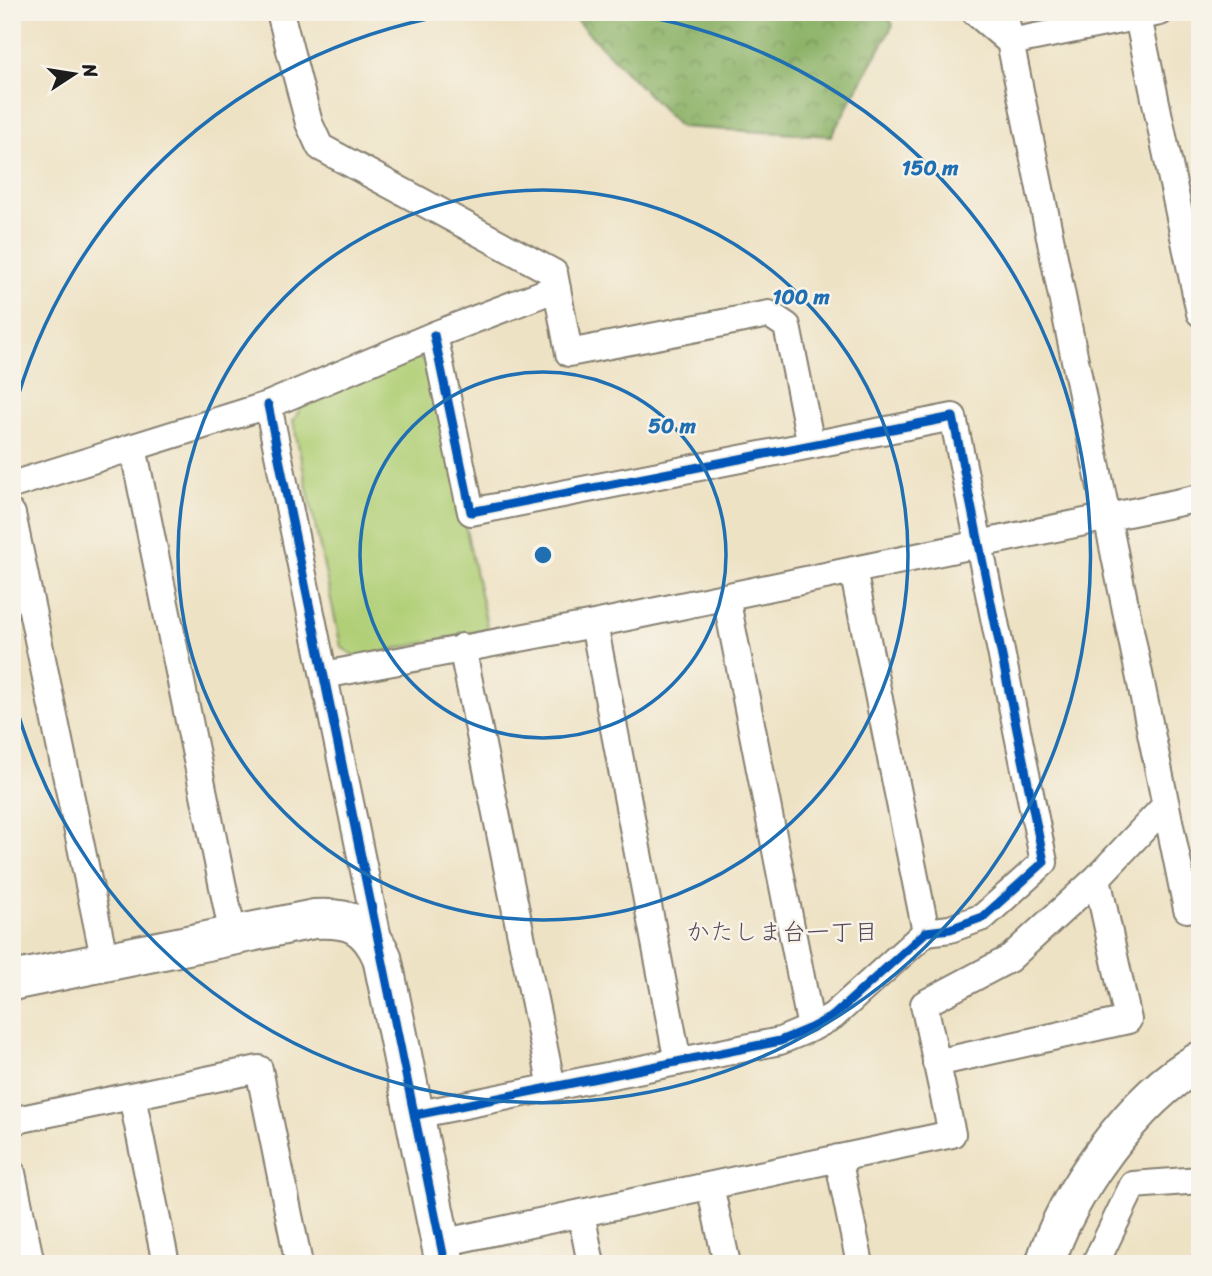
<svg xmlns="http://www.w3.org/2000/svg" width="1212" height="1276" viewBox="0 0 1212 1276" font-family="Sriracha,'Klee One',sans-serif">
<style>
.forest{fill:url(#forest-crowns);stroke:#546742;stroke-width:2}
.park{fill:#b0cf76;stroke:#667649;stroke-width:2}
.lines{fill:none;stroke-linecap:round;stroke-linejoin:round}
.street-casing{stroke:#857f70;stroke-width:30}
.secondary-casing{stroke:#857f70;stroke-width:42}
.street{stroke:#fff;stroke-width:26}
.secondary{stroke:#fff;stroke-width:38}
.cycleway-casing{stroke:#f7f3e8;stroke-width:13}
.cycleway{stroke:#0057b8;stroke-width:9}
.ring{fill:none;stroke:#1f6fb2;stroke-width:3.5}
.labels{text-anchor:middle;dominant-baseline:central;stroke-width:5;stroke-linejoin:round;paint-order:stroke}
.neighbourhood-label{font-size:24px;fill:#564658;stroke:#f7f3e8}
.centre{fill:#1f6fb2;stroke:#f7f3e8;stroke-width:3.5}
.ring-label{font-size:21px;text-anchor:middle;font-weight:bold;fill:#1f6fb2;stroke:#f7f3e8;stroke-width:5;stroke-linejoin:round;paint-order:stroke}
</style>
<defs>
<pattern id="forest-crowns" width="20" height="18" patternUnits="userSpaceOnUse" patternTransform="scale(1.75)"><rect width="20" height="18" fill="#8cb267"/><path d="M2 6a3 3 0 1 1 6 0M12 15a3 3 0 1 1 6 0" fill="none" stroke="#729054"/></pattern>
</defs>
<rect width="100%" height="100%" fill="#f7f3e8"/>
<filter id="ink" filterUnits="userSpaceOnUse"><feTurbulence type="fractalNoise" baseFrequency=".0143" numOctaves="2"/><feDisplacementMap in="SourceGraphic" scale="14" xChannelSelector="R" yChannelSelector="G"/><feConvolveMatrix kernelMatrix="1 2 1 2 8 2 1 2 1" color-interpolation-filters="sRGB"/></filter>
<filter id="wash" filterUnits="userSpaceOnUse"><feTurbulence type="fractalNoise" baseFrequency=".00686" numOctaves="4" result="noise"/><feDisplacementMap in="SourceGraphic" scale="28" xChannelSelector="R" yChannelSelector="G"/><feGaussianBlur stdDeviation="1.57" result="paint"/><feColorMatrix in="noise" values="0 0 0 0 0 0 0 0 0 0 0 0 0 0 0 0 0 1.4 0 .05"/><feComposite in="paint" operator="in"/></filter>
<g filter="url(#wash)">
<rect width="100%" height="100%" fill="#eee2c4"/>
<path class="forest" d="M568 12H886L893 25 831 136 680 127Z"/>
<path class="park" d="M414 355 430 364 488 630 356 657 341 647 293 421 303 404Z"/>
</g>
<g filter="url(#ink)">
<g class="lines">
<defs>
<path id="street" d="M280 12 309 123 320 147 554 273 569 353 769 314 787 326 811 445
M975 12 1010 42 1160 12
M1004 12 1187 909 1200 907
M1138 17 1200 313
M268 405 380 948
M133 447 233 936
M12 485 268 405 434 335 557 288
M12 514 105 962
M853 570 926 932
M726 597 811 1028
M594 624 678 1062
M462 647 552 1087
M324 675 594 624 1200 498
M936 1063 1128 1020 1097 878
M132 1096 166 1264
M415 1115 780 1041 811 1028 833 1016 926 932 950 929 983 917 1044 862 953 417 471 512 434 335
M12 1121 259 1069 299 1264
M838 1158 860 1264
M12 1173 31 1264
M710 1186 727 1264
M581 1213 591 1264
M441 1243 952 1134 924 1004 1009 959 1097 878 1166 805
M1095 1264 1133 1185 1200 1180"/>
<path id="secondary" d="M12 981 314 919C349 917 367 923 382 957L445 1264
M1045 1264C1067 1193 1134 1098 1200 1061"/>
</defs>
<use href="#street" class="street-casing"/>
<use href="#secondary" class="secondary-casing"/>
<use href="#street" class="street"/>
<use href="#secondary" class="secondary"/>
<defs>
<path id="cycleway" d="M268 405 445 1264
M415 1115 780 1041 811 1028 833 1016 926 932 950 929 983 917 1044 862 953 417 471 512 434 335"/>
</defs>
<use href="#cycleway" class="cycleway-casing"/>
<use href="#cycleway" class="cycleway"/>
</g>
</g>
<g class="ring">
<circle cx="543" cy="555" r="183"/>
<circle cx="543" cy="555" r="365"/>
<path d="M12 418A548 548 0 0 1 467 12M619 12A548 548 0 1 1 12 692"/>
</g>
<g class="labels">
<g class="neighbourhood-label">
<text x="782" y="932">かたしま台一丁目</text>
</g>
</g>
<circle cx="543" cy="555" r="10" class="centre"/>
<g class="ring-label">
<text x="930" y="175">150 m</text>
<text x="801" y="304">100 m</text>
<text x="672" y="433">50 m</text>
</g>
<rect width="1212" height="1276" fill="none" stroke="#f7f3e8" stroke-width="42"/>
<g transform="translate(74 74) rotate(78)" stroke="#f7f3e8" stroke-width="5" paint-order="stroke">
<path d="M0-5L12 26L0 18L-12 26Z" fill="#1c1c1c"/>
<text y="-10" font-size="19" font-weight="bold" text-anchor="middle" fill="#1c1c1c">N</text>
</g>
</svg>
